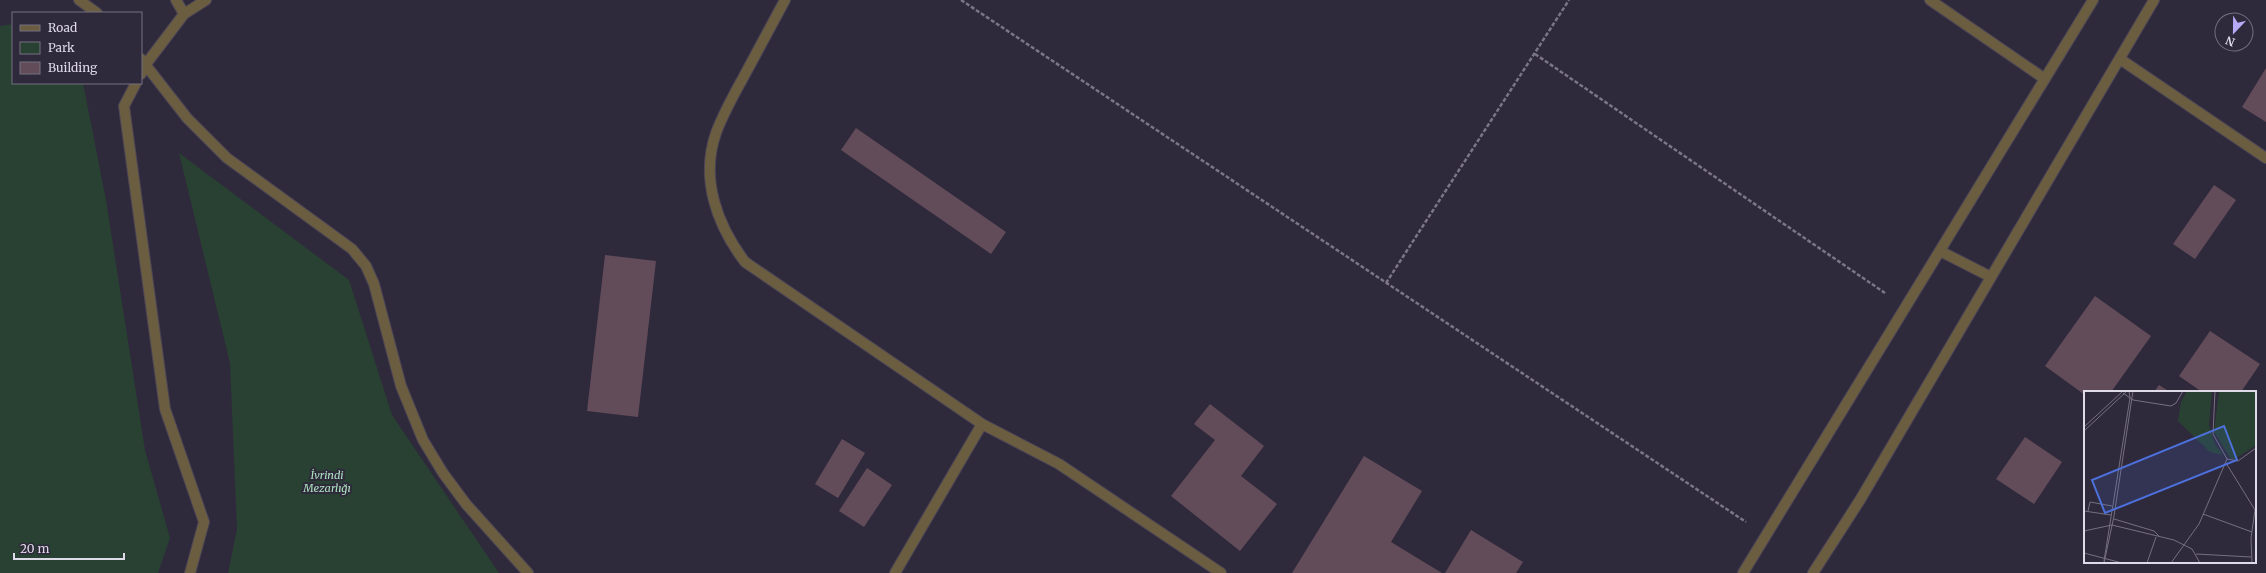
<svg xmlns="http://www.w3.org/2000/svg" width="2266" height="573" viewBox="0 0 2266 573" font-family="Merriweather,serif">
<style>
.green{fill:#294132}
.building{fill:#634c5a}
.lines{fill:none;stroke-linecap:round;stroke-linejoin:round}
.minor-casing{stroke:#4b4557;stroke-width:12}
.path{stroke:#7b7687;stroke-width:2.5;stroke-dasharray:4 2;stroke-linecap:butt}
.minor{stroke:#6b5d40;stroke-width:10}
.labels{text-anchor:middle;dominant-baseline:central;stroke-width:4;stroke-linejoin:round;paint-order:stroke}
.park-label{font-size:11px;font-style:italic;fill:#ade3bf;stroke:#2f293c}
.inset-road{fill:none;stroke:#757080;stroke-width:1}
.view{fill:#4d71dc;fill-opacity:0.15;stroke:#4d71dc;stroke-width:2}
.inset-edge{fill:none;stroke:#dedae7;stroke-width:2}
</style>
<rect width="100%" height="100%" fill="#2f293c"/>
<path class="green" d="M13 24V83H83L106 200 145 450 170 538 158 573H0V26Z
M179 153 349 280 392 415 499 573H228L237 529 230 363Z"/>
<path class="building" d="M2266 68V122L2242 107Z
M856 128 1006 232 991 254 841 150Z
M2214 185 2236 200 2195 259 2173 244Z
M605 255 656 261 638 417 587 411Z
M2095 296 2151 336 2111 392H2085V395L2045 366Z
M2210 331 2260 364 2241 392H2202L2179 376Z
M2159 385 2170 392H2154Z
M1210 404 1264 446 1241 476 1277 504 1240 551 1171 496 1215 440 1194 424Z
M2025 437 2062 462 2034 504 1996 479Z
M842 439 865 453 838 498 815 484Z
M1364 456 1422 491 1391 542 1442 573H1292Z
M867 468 892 485 864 527 839 511Z
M1471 530 1523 562 1516 573H1445Z"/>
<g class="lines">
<defs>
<path id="minor" d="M79 0 97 13
M176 0 184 14
M785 0C771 26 757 52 743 78 733 96 723 114 716 133 700 179 717 225 745 262L982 424 1059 464 1221 573
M1930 0 2045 79
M141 59 187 118 227 158 352 249 366 266 374 284 401 386 423 440 443 473 466 504 528 573
M2120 59 2266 158
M141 74 146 64 184 14 206 0
M136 83 124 106 165 409 204 522 190 573
M1940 251 1991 277
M895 573 982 424
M1743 573 2093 0
M1813 573 1860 500 2154 0"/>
</defs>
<use href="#minor" class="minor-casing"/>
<path class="path" d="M961 0 1746 522
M1535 54 1885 293
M1386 283 1569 0"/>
<use href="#minor" class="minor"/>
</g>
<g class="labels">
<g class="park-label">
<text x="327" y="475">İvrindi<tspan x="327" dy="13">Mezarlığı</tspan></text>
</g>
</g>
<g transform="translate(2084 391)">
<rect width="172" height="172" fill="#2f293c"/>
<path d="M103 0H128L125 34 131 53 139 64 126 61 94 30 97 11ZM135 0H172V54L151 68H147L130 41Z" fill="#294132"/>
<path class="inset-road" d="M131 0 129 43 143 68M39 2 49 9 87 15 92 12 99 0M0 36 39 0M0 40 43 0M143 68 154 70 172 57M142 72 171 119 167 147 168 172M0 120 27 124M4 120 6 111 28 115M119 123 168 141M30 128 70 140 76 146M0 140 28 134 90 149 108 158 116 172M0 162 38 172M112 163 167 166M20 170 46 7 45 0M20 172 30 125 49 0M63 172 72 146M87 172 115 133 143 68"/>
<path class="view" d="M140 35 153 69 21 122 8 89Z"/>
<rect width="172" height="172" class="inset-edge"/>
</g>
<rect x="12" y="12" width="130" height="72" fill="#2f293c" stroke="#757080"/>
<rect x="20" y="25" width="20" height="6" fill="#6b5d40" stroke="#757080"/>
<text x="48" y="32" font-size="12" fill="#dedae7">Road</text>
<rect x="20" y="42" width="20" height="12" fill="#294132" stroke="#757080"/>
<text x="48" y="52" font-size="12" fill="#dedae7">Park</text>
<rect x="20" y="62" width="20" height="12" fill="#634c5a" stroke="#757080"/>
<text x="48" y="72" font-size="12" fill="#dedae7">Building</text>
<g transform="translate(2234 32) rotate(202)"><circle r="19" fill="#2f293c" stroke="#757080"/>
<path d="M0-3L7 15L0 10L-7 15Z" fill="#b7abf8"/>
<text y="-6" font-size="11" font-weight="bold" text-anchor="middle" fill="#dedae7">N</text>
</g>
<path d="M14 553v6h110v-6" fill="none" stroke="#dedae7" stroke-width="2"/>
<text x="20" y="553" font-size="12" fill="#dedae7" stroke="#2f293c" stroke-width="3" paint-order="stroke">20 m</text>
</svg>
